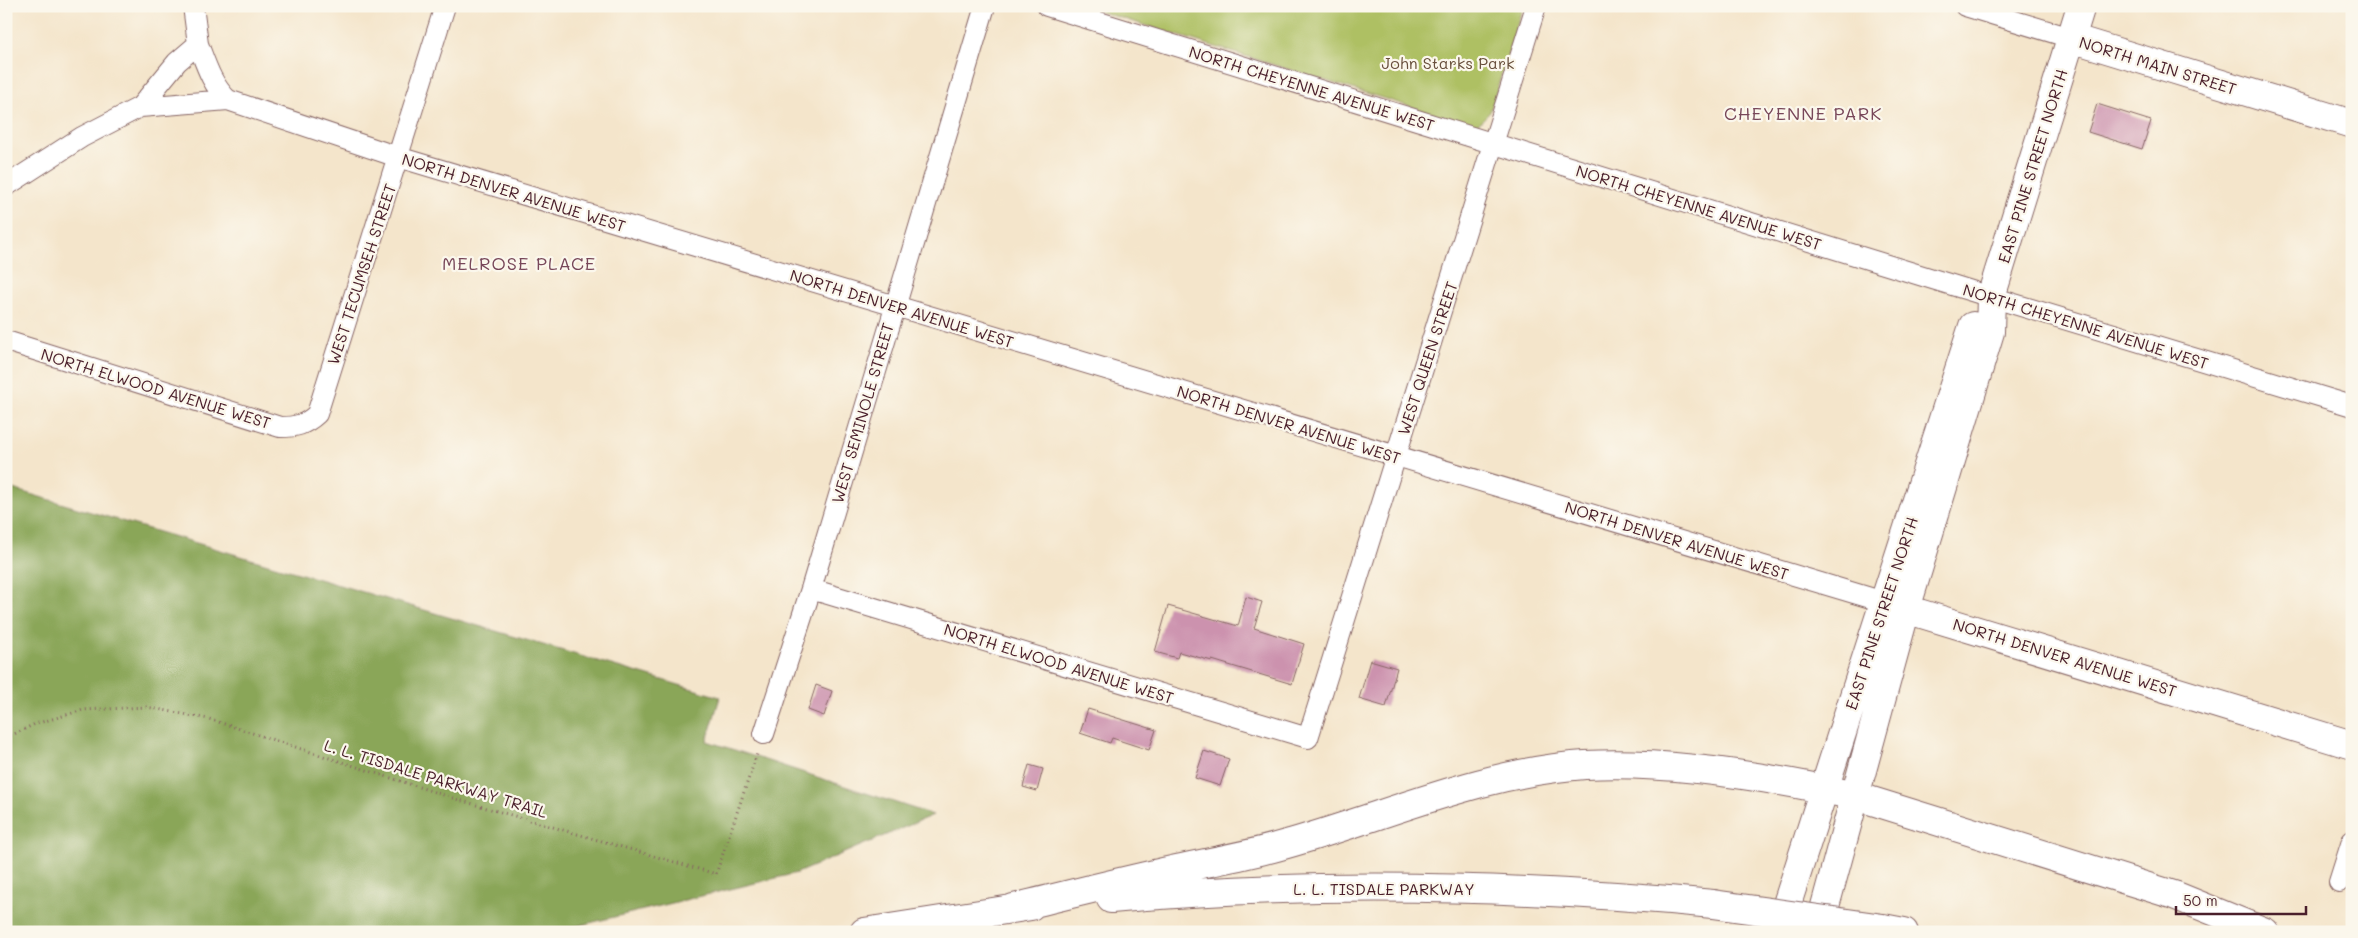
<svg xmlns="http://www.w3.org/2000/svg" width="2358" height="938" viewBox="0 0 2358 938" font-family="Mali,sans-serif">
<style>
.green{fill:#aec063;stroke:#7c7047}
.forest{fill:#8aa659;stroke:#6a6242}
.building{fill:#cc92ae}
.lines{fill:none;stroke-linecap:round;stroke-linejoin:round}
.street-casing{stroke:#866463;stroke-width:22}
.secondary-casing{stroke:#866463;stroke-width:30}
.highway-casing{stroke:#866463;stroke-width:30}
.path{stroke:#866463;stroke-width:3;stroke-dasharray:1 4;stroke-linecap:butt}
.street{stroke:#fff;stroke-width:20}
.secondary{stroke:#fff;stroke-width:28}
.highway{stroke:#fff;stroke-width:28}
.highway-bridge-casing{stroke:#866463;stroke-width:30;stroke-linecap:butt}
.highway-bridge{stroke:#fff;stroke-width:28}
.labels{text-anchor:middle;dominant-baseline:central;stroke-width:4.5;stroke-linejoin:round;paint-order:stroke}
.park-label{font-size:16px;fill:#684f3c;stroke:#fbf7ec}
.street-label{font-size:16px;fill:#4a1f2b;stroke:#fbf7ec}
.neighbourhood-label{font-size:18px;letter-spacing:1px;fill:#784759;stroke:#fbf7ec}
</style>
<rect width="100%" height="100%" fill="#fbf7ec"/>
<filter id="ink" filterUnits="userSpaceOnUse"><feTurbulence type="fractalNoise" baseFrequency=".02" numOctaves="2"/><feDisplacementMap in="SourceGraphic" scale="10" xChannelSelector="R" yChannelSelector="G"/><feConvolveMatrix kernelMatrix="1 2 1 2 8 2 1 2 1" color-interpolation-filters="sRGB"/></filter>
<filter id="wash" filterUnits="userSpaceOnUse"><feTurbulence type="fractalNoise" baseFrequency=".0096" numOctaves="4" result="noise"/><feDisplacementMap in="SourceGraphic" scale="20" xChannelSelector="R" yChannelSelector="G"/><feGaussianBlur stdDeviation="1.12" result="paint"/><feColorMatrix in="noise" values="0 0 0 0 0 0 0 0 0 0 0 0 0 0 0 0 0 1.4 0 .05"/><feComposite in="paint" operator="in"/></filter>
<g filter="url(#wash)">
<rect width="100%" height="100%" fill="#f4e5cb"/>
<path class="green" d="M1082 6H1523L1490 112 1478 124 1470 125Z"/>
<path class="forest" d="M6 487 720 697 707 741 933 815 797 873 552 932H6Z"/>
<g id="blocks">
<path class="building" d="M2097 104 2151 121 2142 149 2088 132Z
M1246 597 1262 602 1254 628 1304 644 1292 684 1212 660V661L1179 652 1177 658 1155 652 1168 606 1238 626Z
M1370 660 1397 668 1386 707 1359 699Z
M816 685 832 691 824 716 808 710Z
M1088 709 1156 730 1149 750 1112 738 1110 743 1080 733Z
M1204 751 1229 759 1220 786 1195 778Z
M1029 765 1043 769 1037 791 1023 787Z"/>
</g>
</g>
<g filter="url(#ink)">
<use href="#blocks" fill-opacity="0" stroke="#866463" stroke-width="1"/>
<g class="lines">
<defs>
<path id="street" d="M193 6 198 44
M1047 6 1991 297 2352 406
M1965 6 2071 38
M228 100 398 157 1884 602
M6 186 82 137 140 107 228 100C212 85 206 65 198 44L177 62 140 107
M6 341 280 427C296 427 305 425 317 414L445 6
M811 589 1308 738 1536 6
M764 734 811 589 985 6
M2339 882 2352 841"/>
<path id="secondary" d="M2071 38 2352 124
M1889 604 2352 745
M1778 932 1973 326
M1818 932 1906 609 1990 332 1991 297 2081 6"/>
<path id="highway" d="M1111 899C1312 881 1512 885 1713 904
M1013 908C1067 895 1122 881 1177 869 1213 861 1249 855 1283 845 1384 817 1480 772 1585 765 1669 760 1774 778 1856 796L2174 895 2265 932
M1883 928 1904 932
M864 932 1031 906"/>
</defs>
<use href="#street" class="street-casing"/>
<use href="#secondary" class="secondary-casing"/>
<use href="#highway" class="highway-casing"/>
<path class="path" d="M6 738 35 724 83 710 147 707 209 719 459 800 716 874 758 751"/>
<use href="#street" class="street"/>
<use href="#secondary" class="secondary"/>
<use href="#highway" class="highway"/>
<defs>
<path id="highway-bridge" d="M1713 904 1883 928"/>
</defs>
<use href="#highway-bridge" class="highway-bridge-casing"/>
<use href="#highway-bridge" class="highway-bridge"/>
</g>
</g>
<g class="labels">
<g class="park-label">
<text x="1448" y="62">John Starks Park</text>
</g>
<g class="street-label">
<text transform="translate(2158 65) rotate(17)">NORTH MAIN STREET</text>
<text transform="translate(1312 88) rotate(17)">NORTH CHEYENNE AVENUE WEST</text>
<text transform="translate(2032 166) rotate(-73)">EAST PINE STREET NORTH</text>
<text transform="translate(514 192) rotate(17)">NORTH DENVER AVENUE WEST</text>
<text transform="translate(1699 207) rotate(17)">NORTH CHEYENNE AVENUE WEST</text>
<text transform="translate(361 274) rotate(-72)">WEST TECUMSEH STREET</text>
<text transform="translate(902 308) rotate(17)">NORTH DENVER AVENUE WEST</text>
<text transform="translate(2086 326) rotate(17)">NORTH CHEYENNE AVENUE WEST</text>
<text transform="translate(1427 358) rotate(-72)">WEST QUEEN STREET</text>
<text transform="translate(156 388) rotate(17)">NORTH ELWOOD AVENUE WEST</text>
<text transform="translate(862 413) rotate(-74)">WEST SEMINOLE STREET</text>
<text transform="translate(1289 424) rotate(17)">NORTH DENVER AVENUE WEST</text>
<text transform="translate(1677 540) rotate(17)">NORTH DENVER AVENUE WEST</text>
<text transform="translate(1881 613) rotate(-72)">EAST PINE STREET NORTH</text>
<text transform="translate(2065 657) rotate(17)">NORTH DENVER AVENUE WEST</text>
<text transform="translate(1059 663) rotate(17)">NORTH ELWOOD AVENUE WEST</text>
<text transform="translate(436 778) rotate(17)">L. L. TISDALE PARKWAY TRAIL</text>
<text x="1384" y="888">L. L. TISDALE PARKWAY</text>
</g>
<g class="neighbourhood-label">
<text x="1803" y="113">CHEYENNE PARK</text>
<text x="519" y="263">MELROSE PLACE</text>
</g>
</g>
<rect width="2358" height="938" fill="none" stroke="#fbf7ec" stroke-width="25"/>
<path d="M2176 906v8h130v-8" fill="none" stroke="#4a1f2b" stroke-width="2.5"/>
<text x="2183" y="906" font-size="15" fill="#4a1f2b" stroke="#fbf7ec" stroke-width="4" paint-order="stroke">50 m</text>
</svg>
